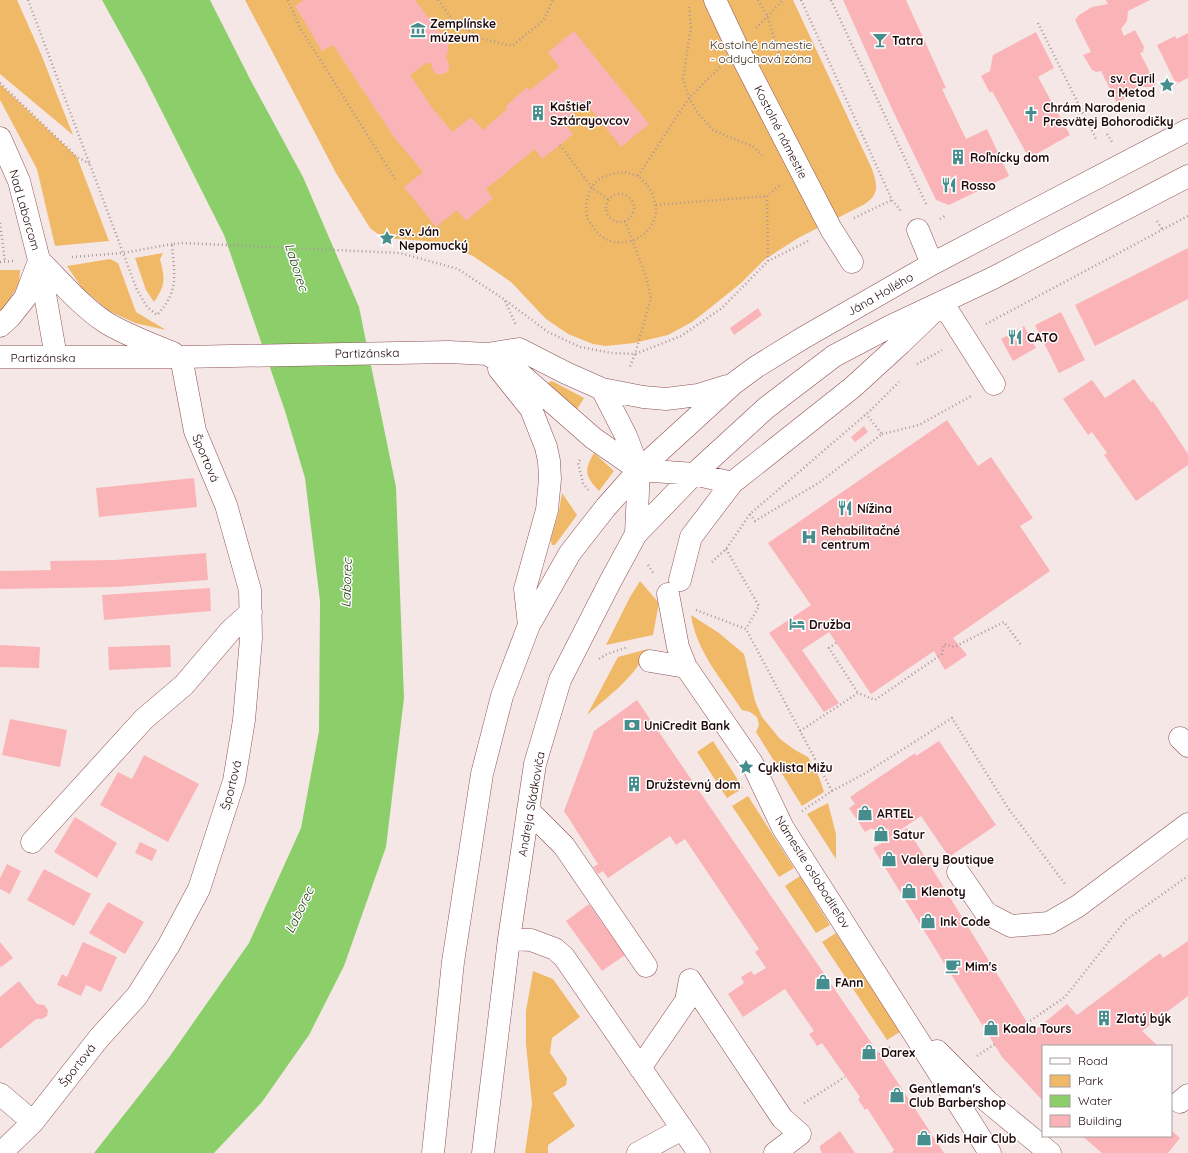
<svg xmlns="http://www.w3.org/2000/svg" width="1188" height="1153" viewBox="0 0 1188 1153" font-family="Quicksand,sans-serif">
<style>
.green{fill:#f0b967}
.water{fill:#8ccf6a}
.building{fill:#fab4b7}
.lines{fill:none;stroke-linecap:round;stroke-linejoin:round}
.minor-casing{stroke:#8d5055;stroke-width:23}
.path{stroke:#ab999a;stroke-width:2.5;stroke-dasharray:1 3;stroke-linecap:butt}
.minor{stroke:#fff;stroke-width:22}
.labels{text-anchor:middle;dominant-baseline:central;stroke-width:3;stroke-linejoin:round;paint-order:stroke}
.poi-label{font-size:12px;font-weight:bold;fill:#20090b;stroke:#fff;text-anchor:start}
.park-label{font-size:12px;fill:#362916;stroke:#fff}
.street-label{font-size:12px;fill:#20090b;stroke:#fff}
.water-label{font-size:13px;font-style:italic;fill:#203a11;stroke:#fff}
</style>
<rect width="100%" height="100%" fill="#f6e7e7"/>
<path class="green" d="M0 0H17L41 54 73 135 0 74Z
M245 0H793L872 169C877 184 880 194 865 204L798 238 764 260 741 283 710 308 692 322 668 335 634 343 606 346 593 344 568 334 546 319 511 282 473 256 450 246 425 241 383 238 370 228 336 173Z
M0 84 77 157 109 241 55 246 37 169 0 100Z
M163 253 160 259C165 278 166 285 154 302L146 290 135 258Z
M110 259 118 263 136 312 166 330 135 323 109 311 82 288 67 266Z
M0 270H20L19 285 0 313Z
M552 381 584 398 576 411 548 385 549 382Z
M594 453 614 471 599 491C586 477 583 471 594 453Z
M562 493 577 515 555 545H552L551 542V538L559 511Z
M640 581 658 602V608L653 635 606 645 630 597Z
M691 615 719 633 744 654 755 701 762 717 780 739 795 750 808 757 819 777 824 792 802 806 756 732 759 725 757 717 750 712 742 710C723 681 696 651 691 615Z
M648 649C633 679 612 693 587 715L618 657Z
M713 741 743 788 727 798 697 752Z
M748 796 794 868 779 877 732 806Z
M828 803 836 834V859L807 814Z
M800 876 830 925 816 933 785 886Z
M836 933 900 1032 887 1040 822 942Z
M533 971 553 979 580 1017 552 1038 550 1053 567 1078 566 1085 553 1093 575 1126 548 1145V1153H525L532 1104 526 1044V1011Z"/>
<path class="water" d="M102 0H210L251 81 303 177 359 307 396 487 404 698 386 847 344 966 309 1035 262 1102 214 1153H94L170 1056 249 943 301 828 319 731 320 601 305 478 285 411 224 235 145 78Z"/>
<path class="building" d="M304 0H415L448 42V51L446 58 449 64V69L446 73 439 75 434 72 432 68V63L425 64 410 75 431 106 452 132 471 117 483 130 507 109 505 107 527 87 530 90 559 67 548 52 574 31 649 124 621 147 586 103 563 121 573 134 560 145 542 159 535 149 486 189 493 198 466 221 457 210 436 227 404 187 423 172 394 137 366 95 333 45 322 51 295 6Z
M843 0H906L946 88 942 89 966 139 987 129 1009 176 949 205 936 200 893 111Z
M1106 0H1150L1128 11 1127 21 1121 29 1124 36 1135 30 1144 47 1143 52 1140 53 1156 84 1151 87H1138L1132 90 1124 99 1117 103 1101 71 1096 72 1092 70 1083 55 1091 52 1075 20 1079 15 1092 7 1108 4Z
M1036 32 1054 68 1038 77 1070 135 1029 158 992 91 990 93 981 76 990 71 993 55Z
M1188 33V78L1176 84 1157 45 1175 36 1176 39Z
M1188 248V299L1095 346 1075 305Z
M758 308 762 315 734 335 730 328Z
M1061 312 1085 360 1059 373 1035 325Z
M1024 326 1036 348 1013 361 1001 339Z
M1134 379 1151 402 1153 401 1188 454V465L1136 501 1104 455 1107 453 1092 432 1088 435 1063 399 1092 380 1105 398Z
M947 420 978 466 991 457 1033 518 1020 526 1050 571 953 638 967 655 945 670 934 651 871 694 829 632 802 650 839 703 824 712 769 633 811 605 768 543Z
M864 426 868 432 855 442 851 437Z
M194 478 197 507 99 517 96 488Z
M206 553 208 580 116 587 0 589V571L51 570 50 561 114 560Z
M210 588 211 611 104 620 102 595Z
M0 645 40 647 39 668 0 667Z
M170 645 171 667 109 670 108 647Z
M637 700 879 1054 944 1153H891L894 1150 867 1108 865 1110 861 1104 858 1099 860 1097 822 1043 817 1046 809 1034 814 1031 785 989 743 1017 728 994 744 983 741 977 751 971 754 975 766 968 755 952 759 949 685 839 676 845 670 836 608 878 603 871 598 874 593 867 598 864 564 811 594 731Z
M10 719 67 730 60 767 2 755Z
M939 741 996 825 949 857 921 816 881 843 872 828 865 832 849 808 855 804 850 797 915 753 916 756Z
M144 755 199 784 168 842 100 805 118 772 132 779Z
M75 817 117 843 97 878 54 852Z
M907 828 1033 1032 1067 1004 1077 1015 1160 953 1163 958 1188 941V996L1142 1031 1158 1046H1043V1101L1002 1057 873 848Z
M140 842 157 850 152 861 135 853Z
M7 864 21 871 10 894 0 889V878Z
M44 869 91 894 74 926 27 900Z
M108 902 144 922 125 954 89 933Z
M589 904 625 955 602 971 566 921Z
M0 942 13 958 1 967 0 966Z
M83 942 117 957 101 992 86 985 81 996 57 985 62 974 67 977Z
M19 981 37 1004 44 1005 48 1010 47 1016 42 1019H36L0 1049V997Z
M1171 1130 1180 1138 1168 1153H1102L1082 1136H1171Z
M840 1131 855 1153H822L820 1149V1146Z"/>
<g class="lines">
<defs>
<path id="minor" d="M715 0 738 49 831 229 852 262
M0 138 19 181 39 260 56 357
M918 230 932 264
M39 260C60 281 80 305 105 322 124 334 151 344 173 353
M942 302 994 384
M0 326 10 317 25 298 39 261
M487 354 519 349 566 373 602 389 643 397 666 399 698 395 727 386
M0 357H181L449 352 487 354 518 372 593 438 639 470 694 474 732 483
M499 369 531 409 546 447 549 461 550 479 547 510 525 589 529 625
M602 389 626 436 639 470 636 534
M680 580 691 537 732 483 853 387 900 344 932 313
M668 594 678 647 686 667 752 763 783 828 990 1153
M650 661 686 667
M1180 738 1188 746
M528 810 564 846 646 966
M32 842 144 719 184 685 230 631 251 612
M958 872 986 913 1011 926 1049 923 1078 906 1188 824
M509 939 531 940 555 949 564 957 699 1153
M937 1051 987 1101 1050 1153
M640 1068 686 1001 690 980 782 1118 800 1134 775 1153
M0 1094 33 1122
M1180 1102 1188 1095
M1 1153 33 1122 99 1038 137 996 169 945 199 889 234 781 244 720 251 639 250 590 226 505 195 431 181 357
M433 1153 453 962 482 774 502 696 529 625 570 553 606 507 639 470 733 384 756 367 803 338 932 264 1188 130
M483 1153 509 939 535 764 560 680 610 582 636 534 694 474 766 408 834 356 889 327 993 278 1188 176
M638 1153 682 1129"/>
</defs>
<use href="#minor" class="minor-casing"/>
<path class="path" d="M28 0 137 290 147 307 157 315C180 290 174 275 172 244L183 243 400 253 458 269 505 300 548 332 580 347 611 353 635 354 681 336 722 308 768 261 808 241
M288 0 299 26 395 179
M438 0 453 20 480 38 512 46 544 20 553 0
M758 0 767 15 781 60
M801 0 892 200 902 212
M831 0 927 206
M689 7 691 27 683 79 689 98 697 112 713 130 754 147 764 158
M1038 23 1096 139
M756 28 783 0
M0 83 77 157 90 164
M1107 134 1113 143
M560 145 592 188 609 200
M625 172C630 174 636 174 639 177 653 187 662 211 651 226 637 247 607 249 593 227 591 224 589 221 588 219 583 205 589 185 601 178 609 174 617 173 625 172Z
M638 176 689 98 720 67
M606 208a14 14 0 1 1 28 0a14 14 0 1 1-28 0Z
M656 205 767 196
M854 218 892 200
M940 219 945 216
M625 221 646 277 651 298 635 354 629 369
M1157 221 1162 229
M0 223 5 262
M72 257 123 253 172 244
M768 261 767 196 780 185
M0 262 13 261
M505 301 516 325
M986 324 1188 216
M917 364 942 350
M882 434 919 425 973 395
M580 460 578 463 583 483 588 490
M750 514 755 521 820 482 882 434 866 414
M726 549 759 606 746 629
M712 562 726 549 750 514 871 410 899 382
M648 565 654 574
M696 610 746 629 832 791
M836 643 829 648 858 693
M599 659 607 654 628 647
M800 731 858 693 875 700 942 654 944 644 954 647 1004 622 1021 645
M802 811 832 791 864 774 952 718 1008 808 1065 884
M1027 1023 1065 997 1126 920 1188 876
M879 1054 891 1046
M977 1056 995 1044
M804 1103 845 1077"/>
<use href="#minor" class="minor"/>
</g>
<defs>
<symbol id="museum-bare" viewBox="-9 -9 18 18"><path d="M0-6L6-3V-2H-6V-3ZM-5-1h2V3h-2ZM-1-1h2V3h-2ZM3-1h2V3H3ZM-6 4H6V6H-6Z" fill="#468d8e" stroke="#fff" stroke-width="2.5" paint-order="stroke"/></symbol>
<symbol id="bar-bare" viewBox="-9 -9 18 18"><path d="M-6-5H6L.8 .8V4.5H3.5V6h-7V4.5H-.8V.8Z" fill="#468d8e" stroke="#fff" stroke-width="2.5" paint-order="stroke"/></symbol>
<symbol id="sight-bare" viewBox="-9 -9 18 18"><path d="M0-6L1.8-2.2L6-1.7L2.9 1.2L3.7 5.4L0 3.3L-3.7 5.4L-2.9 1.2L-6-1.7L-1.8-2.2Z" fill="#468d8e" stroke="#fff" stroke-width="2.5" paint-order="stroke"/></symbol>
<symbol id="building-bare" viewBox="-9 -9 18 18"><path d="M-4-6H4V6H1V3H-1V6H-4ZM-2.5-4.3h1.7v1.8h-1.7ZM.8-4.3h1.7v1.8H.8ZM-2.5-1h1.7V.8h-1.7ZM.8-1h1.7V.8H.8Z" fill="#468d8e" stroke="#fff" stroke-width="2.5" paint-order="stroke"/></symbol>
<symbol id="church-bare" viewBox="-9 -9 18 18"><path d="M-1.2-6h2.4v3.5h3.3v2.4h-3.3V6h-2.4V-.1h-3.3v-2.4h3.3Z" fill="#468d8e" stroke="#fff" stroke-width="2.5" paint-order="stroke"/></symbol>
<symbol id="restaurant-bare" viewBox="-9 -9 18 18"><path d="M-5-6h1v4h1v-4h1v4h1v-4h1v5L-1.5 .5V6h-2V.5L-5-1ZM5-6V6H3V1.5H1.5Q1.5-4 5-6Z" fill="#468d8e" stroke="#fff" stroke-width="2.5" paint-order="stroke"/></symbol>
<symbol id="hospital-bare" viewBox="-9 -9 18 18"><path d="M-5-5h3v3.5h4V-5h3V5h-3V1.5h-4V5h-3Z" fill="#468d8e" stroke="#fff" stroke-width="2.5" paint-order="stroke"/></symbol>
<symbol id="hotel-bare" viewBox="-9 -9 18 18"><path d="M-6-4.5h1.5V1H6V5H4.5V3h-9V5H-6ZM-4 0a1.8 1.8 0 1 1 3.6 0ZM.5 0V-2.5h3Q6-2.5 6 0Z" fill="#468d8e" stroke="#fff" stroke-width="2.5" paint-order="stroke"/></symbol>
<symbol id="bank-bare" viewBox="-9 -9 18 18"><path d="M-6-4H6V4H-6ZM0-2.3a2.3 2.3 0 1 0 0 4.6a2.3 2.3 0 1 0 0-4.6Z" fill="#468d8e" stroke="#fff" stroke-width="2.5" paint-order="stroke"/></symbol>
<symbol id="shop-bare" viewBox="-9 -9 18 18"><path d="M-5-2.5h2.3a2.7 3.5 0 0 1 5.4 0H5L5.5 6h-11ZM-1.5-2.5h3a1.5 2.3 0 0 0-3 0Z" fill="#468d8e" stroke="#fff" stroke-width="2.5" paint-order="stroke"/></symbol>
<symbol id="cafe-bare" viewBox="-9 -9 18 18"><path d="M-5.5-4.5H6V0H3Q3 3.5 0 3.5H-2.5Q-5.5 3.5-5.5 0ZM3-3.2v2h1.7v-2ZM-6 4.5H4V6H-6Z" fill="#468d8e" stroke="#fff" stroke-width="2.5" paint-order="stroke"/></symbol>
</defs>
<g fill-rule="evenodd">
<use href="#museum-bare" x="407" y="19" width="22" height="22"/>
<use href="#bar-bare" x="869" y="29" width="22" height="22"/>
<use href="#sight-bare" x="1156" y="74" width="22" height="22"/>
<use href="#building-bare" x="527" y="102" width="22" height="22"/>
<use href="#church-bare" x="1020" y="103" width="22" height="22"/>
<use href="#building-bare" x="947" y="146" width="22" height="22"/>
<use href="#restaurant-bare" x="938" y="174" width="22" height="22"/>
<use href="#sight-bare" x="376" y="227" width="22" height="22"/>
<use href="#restaurant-bare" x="1004" y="326" width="22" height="22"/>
<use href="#restaurant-bare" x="834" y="497" width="22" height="22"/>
<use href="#hospital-bare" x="798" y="526" width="22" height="22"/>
<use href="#hotel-bare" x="786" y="613" width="22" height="22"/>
<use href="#bank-bare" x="621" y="714" width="22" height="22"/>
<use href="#sight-bare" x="735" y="756" width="22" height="22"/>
<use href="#building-bare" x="623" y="773" width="22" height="22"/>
<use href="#shop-bare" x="854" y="802" width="22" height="22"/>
<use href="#shop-bare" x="870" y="823" width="22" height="22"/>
<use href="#shop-bare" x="878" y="848" width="22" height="22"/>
<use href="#shop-bare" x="898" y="880" width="22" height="22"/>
<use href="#shop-bare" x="917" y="910" width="22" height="22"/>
<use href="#cafe-bare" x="942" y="955" width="22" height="22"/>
<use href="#shop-bare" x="812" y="971" width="22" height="22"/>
<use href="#building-bare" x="1093" y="1007" width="22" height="22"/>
<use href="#shop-bare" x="980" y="1017" width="22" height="22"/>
<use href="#shop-bare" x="858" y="1041" width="22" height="22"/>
<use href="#shop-bare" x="886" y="1084" width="22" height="22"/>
<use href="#shop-bare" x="913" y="1127" width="22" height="22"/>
</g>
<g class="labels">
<g class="poi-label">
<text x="430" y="23">Zemplínske<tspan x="430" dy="14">múzeum</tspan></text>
<text x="892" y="40">Tatra</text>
<text x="1155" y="78" text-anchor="end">sv. Cyril<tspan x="1155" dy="14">a Metod</tspan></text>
<text x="550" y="106">Kaštieľ<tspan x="550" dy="14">Sztárayovcov</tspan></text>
<text x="1043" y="107">Chrám Narodenia<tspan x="1043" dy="14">Presvätej Bohorodičky</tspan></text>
<text x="970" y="157">Roľnícky dom</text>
<text x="961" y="185">Rosso</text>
<text x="399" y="231">sv. Ján<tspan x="399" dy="14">Nepomucký</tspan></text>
<text x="1027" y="337">CATO</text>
<text x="857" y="508">Nížina</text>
<text x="821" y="530">Rehabilitačné<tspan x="821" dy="14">centrum</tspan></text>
<text x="809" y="624">Družba</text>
<text x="644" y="725">UniCredit Bank</text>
<text x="758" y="767">Cyklista Mižu</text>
<text x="646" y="784">Družstevný dom</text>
<text x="877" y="813">ARTEL</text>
<text x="893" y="834">Satur</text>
<text x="901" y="859">Valery Boutique</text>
<text x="921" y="891">Klenoty</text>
<text x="940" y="921">Ink Code</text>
<text x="965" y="966">Mim's</text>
<text x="835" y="982">FAnn</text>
<text x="1116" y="1018">Zlatý býk</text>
<text x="1003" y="1028">Koala Tours</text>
<text x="881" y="1052">Darex</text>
<text x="909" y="1088">Gentleman's<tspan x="909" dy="14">Club Barbershop</tspan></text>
<text x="936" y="1138">Kids Hair Club</text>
</g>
<g class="park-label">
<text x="761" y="44">Kostolné námestie<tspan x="761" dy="14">- oddychová zóna</tspan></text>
</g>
<g class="street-label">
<text transform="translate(781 132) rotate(63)">Kostolné námestie</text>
<text transform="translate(25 210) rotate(74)">Nad Laborcom</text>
<text transform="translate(880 294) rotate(-30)">Jána Hollého</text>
<text transform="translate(367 353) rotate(-1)">Partizánska</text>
<text x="43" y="357">Partizánska</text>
<text transform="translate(206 458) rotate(67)">Športová</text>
<text transform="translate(231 785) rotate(-76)">Športová</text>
<text transform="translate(531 804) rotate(-80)">Andreja Sládkoviča</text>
<text transform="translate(813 872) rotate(58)">Námestie osloboditeľov</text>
<text transform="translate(77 1065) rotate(-52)">Športová</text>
</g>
<g class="water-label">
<text transform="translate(297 267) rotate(72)">Laborec</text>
<text transform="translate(346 583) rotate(-88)">Laborec</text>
<text transform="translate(299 910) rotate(-64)">Laborec</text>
</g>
</g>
<rect x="1042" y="1045" width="130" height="92" fill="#ffffff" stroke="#a69d9d"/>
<rect x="1050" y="1058" width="20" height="6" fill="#ffffff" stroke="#a69d9d"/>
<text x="1078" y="1065" font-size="12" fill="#20090b">Road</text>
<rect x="1050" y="1075" width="20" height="12" fill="#f0b967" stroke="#a69d9d"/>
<text x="1078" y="1085" font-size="12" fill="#20090b">Park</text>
<rect x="1050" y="1095" width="20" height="12" fill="#8ccf6a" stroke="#a69d9d"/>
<text x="1078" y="1105" font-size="12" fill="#20090b">Water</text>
<rect x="1050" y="1115" width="20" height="12" fill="#fab4b7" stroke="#a69d9d"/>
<text x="1078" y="1125" font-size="12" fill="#20090b">Building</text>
</svg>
